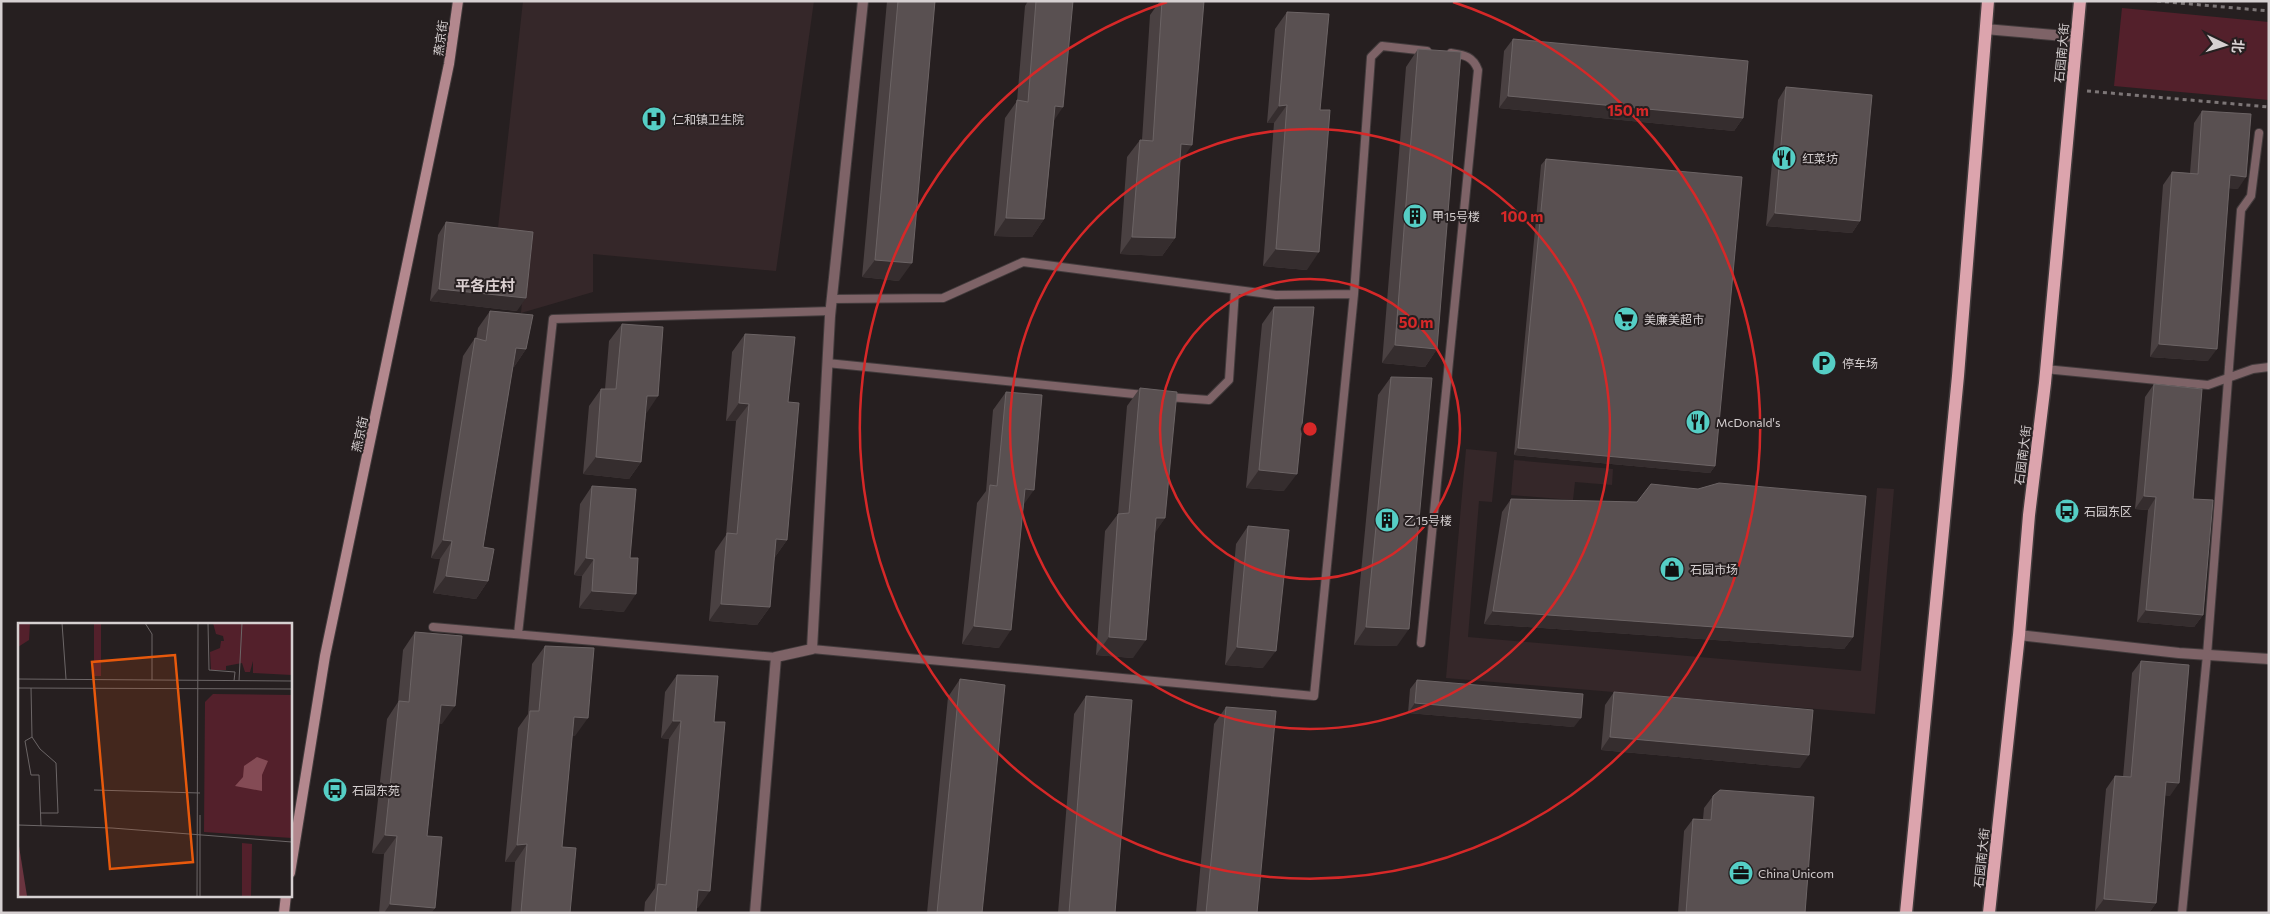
<svg xmlns="http://www.w3.org/2000/svg" width="2270" height="914" viewBox="0 0 2270 914" font-family="Commissioner,'Noto Sans SC',sans-serif">
<style>
.built{fill:#352729}
.green{fill:#53202b}
.lines{fill:none;stroke-linecap:round;stroke-linejoin:round}
.service-casing{stroke:#423b3c;stroke-width:10}
.minor-casing{stroke:#423b3c;stroke-width:12}
.tertiary-casing{stroke:#423b3c;stroke-width:12}
.secondary-casing{stroke:#423b3c;stroke-width:12}
.primary-casing{stroke:#423b3c;stroke-width:15}
.path{stroke:#7d7677;stroke-width:3;stroke-dasharray:4 4;stroke-linecap:butt}
.service{stroke:#7e6367;stroke-width:8}
.minor{stroke:#7e6367;stroke-width:10}
.tertiary{stroke:#7e6367;stroke-width:10}
.secondary{stroke:#b3888e;stroke-width:10}
.primary{stroke:#dca4ad;stroke-width:12}
.wall{fill:#4a4142}
.shaded-wall{fill:#352d2e}
.building{fill:#595051;stroke:#6c6465}
.ring{fill:none;stroke:#d62828;stroke-width:2.5}
.labels{text-anchor:middle;dominant-baseline:central;stroke-width:4;stroke-linejoin:round;paint-order:stroke}
.street-label{font-size:12px;fill:#d6d0d1;stroke:#261f20}
.poi-label{font-size:12px;fill:#d6d0d1;stroke:#261f20;text-anchor:start}
.quarter-label{font-size:15px;font-weight:bold;fill:#dacfd0;stroke:#261f20}
.inset-road{fill:none;stroke:#6c6667;stroke-width:1}
.view{fill:#e8590c;fill-opacity:0.15;stroke:#e8590c;stroke-width:2.5}
.inset-edge{fill:none;stroke:#d6d0d1;stroke-width:2.5}
.centre{fill:#d62828;stroke:#261f20;stroke-width:2.5}
.ring-label{font-size:15px;text-anchor:middle;font-weight:bold;fill:#d62828;stroke:#261f20;stroke-width:4;stroke-linejoin:round;paint-order:stroke}
</style>
<rect width="100%" height="100%" fill="#261f20"/>
<path class="built" d="M523 1H814L776 271 593 254V292L521 313 527 240 497 237Z
M1466 449 1497 452 1492 502 1479 501 1468 637 1861 671 1877 488 1894 489 1875 714 1446 678Z
M1514 460 1613 469 1612 485 1575 482 1573 500 1511 495Z"/>
<path class="green" d="M2122 8 2269 22V100L2114 86Z"/>
<g class="lines">
<defs>
<path id="service" d="M832 299 943 298 1023 262 1276 295 1354 294 1371 57 1382 46 1427 51
M827 363 1144 395
M2045 369 2208 385 2253 369 2269 367
M1168 397 1209 400 1229 380 1235 290
M433 627 776 657
M518 634 553 319 831 311
M1421 643 1478 70C1473 56 1464 55 1451 53
M812 649 1314 696 1354 294
M2182 913 2207 655 2241 210 2251 196 2259 133"/>
<path id="minor" d="M2019 635 2179 653 2269 659
M755 913 776 657 812 649 830 316 863 1"/>
<path id="tertiary" d="M1985 29 2076 37"/>
<path id="secondary" d="M290 873 325 656 449 64 458 1
M284 913 286 895"/>
<path id="primary" d="M1906 913 1958 376 1988 1
M1989 913 2019 635 2029 515 2045 383 2080 1"/>
</defs>
<use href="#service" class="service-casing"/>
<use href="#minor" class="minor-casing"/>
<use href="#tertiary" class="tertiary-casing"/>
<use href="#secondary" class="secondary-casing"/>
<use href="#primary" class="primary-casing"/>
<path class="path" d="M2157 1 2269 11
M2087 91 2269 107"/>
<use href="#service" class="service"/>
<use href="#minor" class="minor"/>
<use href="#tertiary" class="tertiary"/>
<use href="#secondary" class="secondary"/>
<use href="#primary" class="primary"/>
</g>
<path class="wall" d="M887 1H935L899 281 862 277Z
M1028 1H1073L1054 121 1044 219 1032 237 994 236 1005 118 1017 101 1025 6Z
M1160 1H1204L1180 162 1175 238 1162 256 1120 254 1127 157 1140 140H1142L1150 15Z
M1287 12 1320 110 1307 270 1263 266 1274 123H1267L1275 29Z
M1513 39 1743 118 1734 131 1499 108 1504 51Z
M1418 49 1437 349 1425 367 1382 363 1406 67Z
M1786 87 1860 221 1852 233 1766 226 1778 100Z
M2202 111 2238 189 2229 188 2208 361 2150 357 2163 185 2172 172 2190 173 2194 123Z
M1546 159 1715 466 1710 473 1514 455 1541 165Z
M446 222 517 311 430 301 438 235Z
M1274 307 1284 491 1246 488 1262 324Z
M490 311 526 349 514 367 513 366 483 547 488 581 476 599 433 593 440 559 431 558 463 356 475 338 476 339 478 328Z
M622 324 646 414 641 462 629 479 583 474 589 406 601 389H605L609 341Z
M745 334 788 402 787 540 775 557H774L770 607 757 625 709 621 715 551 726 535 736 421H726L732 352Z
M1391 377 1397 646 1354 645 1378 395Z
M2154 384 2193 499 2203 615 2194 627 2137 622 2148 510 2135 509 2145 397Z
M1140 388 1165 518 1154 533 1133 658 1096 655 1105 531 1118 514 1127 406Z
M1006 392 1024 504 999 648 962 644 977 503 986 491 993 410Z
M592 486 624 612 579 608 582 576 574 575 580 504Z
M1511 499 1853 637 1844 649 1484 624 1502 512Z
M1248 526 1263 668 1225 665 1236 544Z
M415 632 442 724 439 723 427 836 435 908 431 913H379L384 854 372 853 387 719 398 702 403 650Z
M545 646 575 736 572 735 562 847 570 913H511L515 862H505L518 728 528 714 532 664Z
M2141 661 2170 796 2165 795 2156 903 2149 913H2111L2095 911 2106 789 2115 776 2123 777 2132 673Z
M677 675 698 908H696V913H644L645 902 655 888 669 739 661 738 665 692Z
M960 679 982 913H927L948 697Z
M1417 680 1574 727 1408 713 1410 689Z
M1614 692 1800 768 1601 750 1605 705Z
M1086 696 1115 913H1058L1074 714Z
M1226 707 1257 913H1196L1214 724Z
M1713 796 1805 913H1678L1684 831 1693 819H1703L1704 808Z"/>
<path class="shaded-wall" d="M1508 96 1743 118 1734 131 1499 108Z
M1287 105 1274 123H1267L1279 106Z
M1055 106 1063 107 1051 125Z
M1181 144 1192 145 1180 163Z
M2230 175 2246 177 2238 189 2221 188Z
M1775 213 1860 221 1852 233 1766 226Z
M1006 218 1044 219 1032 237 994 236Z
M1132 237 1175 238 1162 256 1120 254Z
M1276 249 1319 252 1307 270 1263 266Z
M875 260 912 263 899 281 862 277Z
M439 289 526 298 517 311 430 301Z
M2159 344 2217 349 2208 361 2150 357Z
M1395 345 1437 349 1425 367 1382 363Z
M516 348 526 349 514 367 504 365Z
M647 396H658L646 414Z
M739 403 749 404 736 421H726Z
M1518 448 1715 466 1710 473 1514 455Z
M596 457 641 462 629 479 583 474Z
M1259 470 1297 474 1284 491 1246 488Z
M1025 489 1034 490 1022 507Z
M2144 496 2156 497 2148 510 2135 509Z
M1156 518H1165L1153 536Z
M776 539 787 540 775 557 763 556Z
M443 540 452 541 440 559 431 558Z
M586 558 594 559 582 576 574 575Z
M446 576 488 581 476 599 433 593Z
M592 591 636 594 624 612 579 608Z
M721 604 770 607 757 625 709 621Z
M2146 610 2203 615 2194 627 2137 622Z
M1493 611 1853 637 1844 649 1484 624Z
M974 626 1011 630 999 648 962 644Z
M1366 627 1409 629 1397 646 1354 645Z
M1109 637 1146 640 1133 658 1096 655Z
M1237 647 1276 651 1263 668 1225 665Z
M1415 703 1581 718 1574 727 1408 713Z
M441 705 455 706 442 724 429 723Z
M574 717 588 718 575 736 562 735Z
M673 721H681L669 739 661 738Z
M1610 737 1809 755 1800 768 1601 750Z
M2166 782 2179 783 2170 796 2157 795Z
M385 835 397 836 384 854 372 853Z
M527 844 515 862H505L517 845Z
M698 890 710 891 698 908H685Z
M2104 899 2156 903 2149 913H2111L2095 911Z
M390 904 435 908 431 913H384Z"/>
<path class="building" d="M898 1H935L912 263 875 260Z
M1036 1H1073L1063 107 1055 106 1044 219 1006 218 1017 100 1028 102Z
M1162 1H1204L1192 145 1181 144 1175 238 1132 237 1140 140 1153 141Z
M1287 12 1329 14 1320 110H1330L1319 252 1276 249 1287 105 1279 106Z
M1513 39 1748 61 1743 118 1508 96Z
M1418 49 1461 52 1437 349 1395 345Z
M1786 87 1872 95 1860 221 1775 213Z
M2202 111 2251 114 2246 177 2230 175 2217 349 2159 344 2172 172 2198 174Z
M1546 159 1742 177 1715 466 1518 448Z
M446 222 533 232 526 298 439 289Z
M1274 307H1314L1297 474 1259 470Z
M490 311 533 315 526 349 516 348 483 547 494 549 488 581 446 576 452 541 443 540 475 338 486 341Z
M622 324 663 327 658 396H647L641 462 596 457 601 389H616Z
M745 334 795 337 788 402 799 403 787 540 776 539 770 607 721 604 727 533 737 534 749 404 739 403Z
M1391 377 1432 378 1409 629 1366 627Z
M2154 384 2202 389 2193 499 2213 500 2203 615 2146 610 2156 497 2144 496Z
M1140 388 1177 392 1165 518H1156L1146 640 1109 637 1118 514 1129 513Z
M1006 392 1042 395 1034 490 1025 489 1011 630 974 626 990 485 997 486Z
M1719 483 1866 496 1853 637 1493 611 1511 499 1637 502 1651 484 1698 489Z
M592 486 636 489 630 558H638L636 594 592 591 594 559 586 558Z
M1248 526 1289 530 1276 651 1237 647Z
M415 632 462 636 455 706 441 705 427 836 442 837 435 908 390 904 397 836 385 835 399 701 409 702Z
M545 646 594 648 588 718 574 717 562 847 576 848 570 913 521 912 527 844 517 845 530 711H539Z
M2141 661 2189 665 2179 783 2166 782 2156 903 2104 899 2115 776 2131 777Z
M677 675 718 676 714 722H725L710 891 698 890 696 913H655L658 884 666 885 681 721H673Z
M960 679 1005 685 982 913H937Z
M1417 680 1583 694 1581 718 1415 703Z
M1614 692 1813 710 1809 755 1610 737Z
M1086 696 1132 700 1115 913H1069Z
M1226 707 1276 711 1257 913H1206Z
M1720 790 1814 797 1805 913H1686L1693 819 1711 820 1713 796Z"/>
<g class="ring">
<circle cx="1310" cy="429" r="150"/>
<circle cx="1310" cy="429" r="300"/>
<path d="M1453 2A450 450 0 1 1 1167 2"/>
</g>
<defs>
<symbol id="hospital-disc" viewBox="-11 -11 22 22"><circle r="9.5" fill="#55cec5" stroke="#261f20"/><path d="M-5-5h3v3.5h4V-5h3V5h-3V1.5h-4V5h-3Z" fill="#111"/></symbol>
<symbol id="restaurant-disc" viewBox="-11 -11 22 22"><circle r="9.5" fill="#55cec5" stroke="#261f20"/><path d="M-5-6h1v4h1v-4h1v4h1v-4h1v5L-1.5 .5V6h-2V.5L-5-1ZM5-6V6H3V1.5H1.5Q1.5-4 5-6Z" fill="#111"/></symbol>
<symbol id="building-disc" viewBox="-11 -11 22 22"><circle r="9.5" fill="#55cec5" stroke="#261f20"/><path d="M-4-6H4V6H1V3H-1V6H-4ZM-2.5-4.3h1.7v1.8h-1.7ZM.8-4.3h1.7v1.8H.8ZM-2.5-1h1.7V.8h-1.7ZM.8-1h1.7V.8H.8Z" fill="#111"/></symbol>
<symbol id="supermarket-disc" viewBox="-11 -11 22 22"><circle r="9.5" fill="#55cec5" stroke="#261f20"/><path d="M-6-5.5h2.5l.6 2H6L4.5 2H-2.5L-4.4-4H-6ZM-1.5 3.2a1.3 1.3 0 1 0 .1 0ZM3 3.2a1.3 1.3 0 1 0 .1 0Z" fill="#111"/></symbol>
<symbol id="parking-disc" viewBox="-11 -11 22 22"><circle r="9.5" fill="#55cec5" stroke="#261f20"/><path d="M-3.5-5.5H1a3.5 3.5 0 0 1 0 7H-1V5.5H-3.5ZM-1-3.4V-.6H.8a1.4 1.4 0 0 0 0-2.8Z" fill="#111"/></symbol>
<symbol id="bus-disc" viewBox="-11 -11 22 22"><circle r="9.5" fill="#55cec5" stroke="#261f20"/><path d="M-5-6H5V4H4V6H2V4H-2V6H-4V4H-5ZM-3.5-4V0h7V-4ZM-3.5 1.2v1.5H-2V1.2ZM2 1.2v1.5H3.5V1.2Z" fill="#111"/></symbol>
<symbol id="shop-disc" viewBox="-11 -11 22 22"><circle r="9.5" fill="#55cec5" stroke="#261f20"/><path d="M-5-2.5h2.3a2.7 3.5 0 0 1 5.4 0H5L5.5 6h-11ZM-1.5-2.5h3a1.5 2.3 0 0 0-3 0Z" fill="#111"/></symbol>
<symbol id="office-disc" viewBox="-11 -11 22 22"><circle r="9.5" fill="#55cec5" stroke="#261f20"/><path d="M-6-3h4V-5.5h4V-3h4V5H-6ZM-1-4.5V-3h2v-1.5ZM-6 0V1H6V0Z" fill="#111"/></symbol>
</defs>
<g fill-rule="evenodd">
<use href="#hospital-disc" x="640" y="105" width="28" height="28"/>
<use href="#restaurant-disc" x="1770" y="144" width="28" height="28"/>
<use href="#building-disc" x="1401" y="202" width="28" height="28"/>
<use href="#supermarket-disc" x="1612" y="305" width="28" height="28"/>
<use href="#parking-disc" x="1810" y="349" width="28" height="28"/>
<use href="#restaurant-disc" x="1684" y="408" width="28" height="28"/>
<use href="#bus-disc" x="2053" y="497" width="28" height="28"/>
<use href="#building-disc" x="1373" y="506" width="28" height="28"/>
<use href="#shop-disc" x="1658" y="555" width="28" height="28"/>
<use href="#bus-disc" x="321" y="776" width="28" height="28"/>
<use href="#office-disc" x="1727" y="859" width="28" height="28"/>
</g>
<g class="labels">
<g class="street-label">
<text transform="translate(440 38) rotate(-82)">燕京街</text>
<text transform="translate(2061 53) rotate(-85)">石园南大街</text>
<text transform="translate(359 434) rotate(-78)">燕京街</text>
<text transform="translate(2022 455) rotate(-83)">石园南大街</text>
<text transform="translate(1981 858) rotate(-84)">石园南大街</text>
</g>
<g class="poi-label">
<text x="672" y="119">仁和镇卫生院</text>
<text x="1802" y="158">红菜坊</text>
<text x="1432" y="216">甲15号楼</text>
<text x="1644" y="319">美廉美超市</text>
<text x="1842" y="363">停车场</text>
<text x="1716" y="422">McDonald's</text>
<text x="2084" y="511">石园东区</text>
<text x="1404" y="520">乙15号楼</text>
<text x="1690" y="569">石园市场</text>
<text x="352" y="790">石园东苑</text>
<text x="1758" y="873">China Unicom</text>
</g>
<g class="quarter-label">
<text x="485" y="285">平各庄村</text>
</g>
</g>
<g transform="translate(18 623)">
<rect width="274" height="274" fill="#261f20"/>
<path d="M0 0H12L11 17 0 24ZM76 0H83V53H76ZM195 0H274V52L235 50V38L232 49H227L224 40 208 43V47H193L192 29 202 25 203 18H206L205 13 198 11ZM195 71 274 72V215L186 209 187 79ZM224 220 234 221 233 273H224Z" fill="#53202b"/>
<path d="M0 217 9 273H0Z" fill="#6a343f"/>
<path d="M239 134 250 138 244 152V168L217 163 225 154 226 143Z" fill="#844b55"/>
<path class="inset-road" d="M44 0 48 56M127 0 134 11V57M190 0 191 47 217 49 216 58M0 56 274 58M221 58 224 0M0 65 274 66M13 65 14 114 22 126 38 140 40 190H23M14 114 7 118 13 152H21L23 203M76 167 182 170M0 202 94 205 274 219M179 273 180 0M182 273V192"/>
<path class="view" d="M157 32 175 239 92 246 74 39Z"/>
<rect width="274" height="274" class="inset-edge"/>
</g>
<circle cx="1310" cy="429" r="8" class="centre"/>
<g class="ring-label">
<text x="1628" y="116">150 m</text>
<text x="1522" y="222">100 m</text>
<text x="1416" y="328">50 m</text>
</g>
<rect width="2270" height="914" fill="none" stroke="#d6d0d1" stroke-width="5"/>
<g transform="translate(2225 45) rotate(95)" stroke="#261f20" stroke-width="4" paint-order="stroke">
<path d="M0-4L9 19L0 12L-9 19Z" fill="#d6d0d1"/>
<text y="-8" font-size="14" font-weight="bold" text-anchor="middle" fill="#d6d0d1">北</text>
</g>
</svg>
